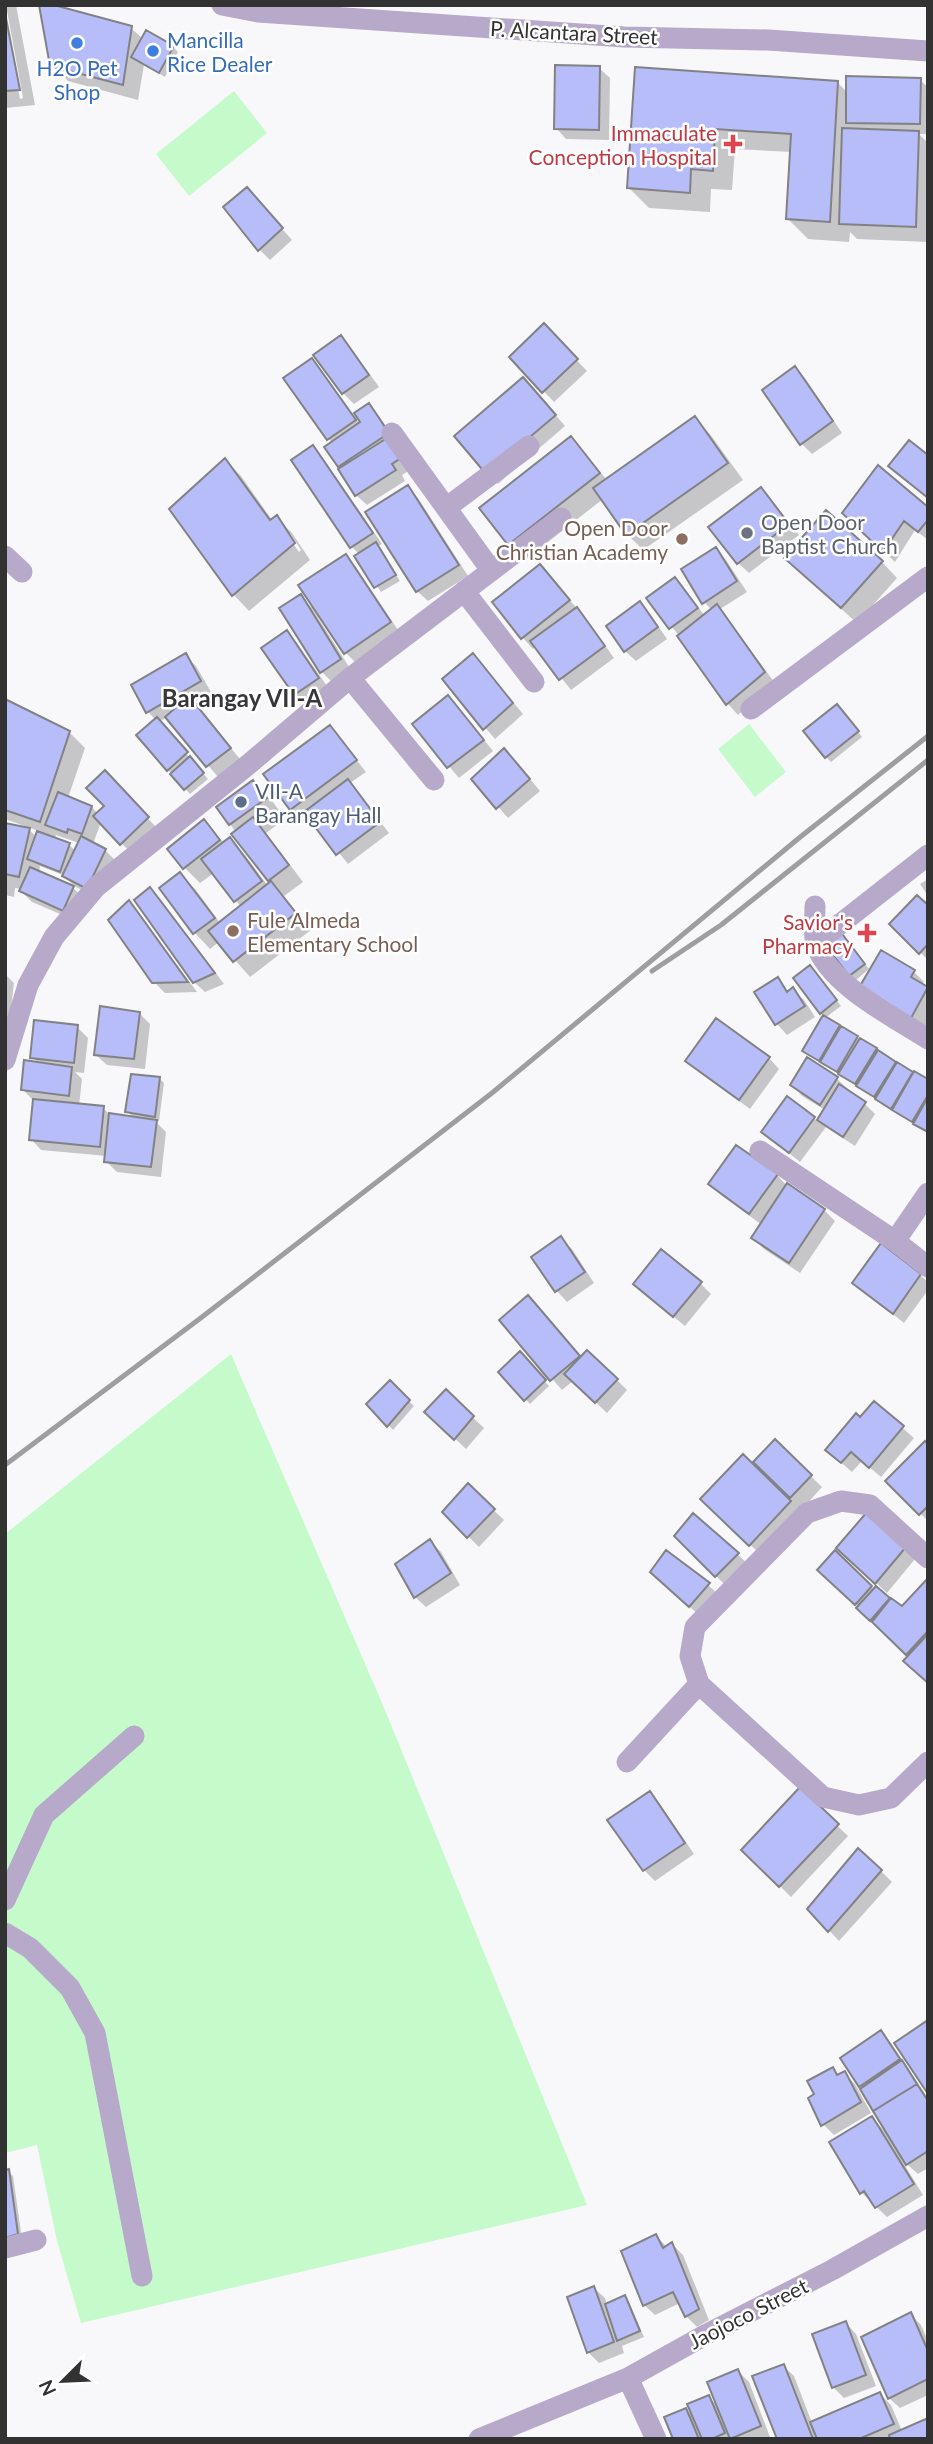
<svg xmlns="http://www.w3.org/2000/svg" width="933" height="2444" viewBox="0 0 933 2444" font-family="Lato,sans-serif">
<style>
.green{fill:#c5facb}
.shadow{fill:#0003;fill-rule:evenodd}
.building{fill:#b6bdf9;stroke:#828285;stroke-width:2}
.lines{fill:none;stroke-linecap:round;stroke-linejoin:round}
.minor{stroke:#b7a9c9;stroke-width:21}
.rail{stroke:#9e9ea0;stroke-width:5}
.shop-dot{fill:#3f7fe0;stroke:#fff;stroke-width:2.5}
.health-dot{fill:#e0444e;stroke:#fff;stroke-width:2.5}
.worship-dot{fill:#6b7280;stroke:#fff;stroke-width:2.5}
.education-dot{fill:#8d6e63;stroke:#fff;stroke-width:2.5}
.service-dot{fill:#5c6f8a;stroke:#fff;stroke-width:2.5}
.labels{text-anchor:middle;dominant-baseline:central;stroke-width:5;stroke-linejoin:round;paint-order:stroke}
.street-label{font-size:21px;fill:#323233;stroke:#fff}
.shop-label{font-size:21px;fill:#366cbe;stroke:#fff;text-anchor:start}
.health-label{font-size:21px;fill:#be3a42;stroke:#fff;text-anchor:end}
.worship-label{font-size:21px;fill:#5b616d;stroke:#fff;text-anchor:start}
.education-label{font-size:21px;fill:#785e54;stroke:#fff;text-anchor:end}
.service-label{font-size:21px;fill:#4e5e75;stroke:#fff;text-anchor:start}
.quarter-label{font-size:24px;font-weight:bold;fill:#37373a;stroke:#fff}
</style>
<rect width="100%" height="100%" fill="#f8f8fb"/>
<path class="green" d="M234 91 267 133 189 196 156 154Z
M749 724 786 772 755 797 718 749Z
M231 1354 385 1710 587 2205 81 2323 57 2241 37 2145 5 2153V1534Z"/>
<path class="shadow" d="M6 5H16L35 105 5 108V22L20 99 23 98Z
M131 28 143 39 173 47 178 52 165 77 144 65 138 100 68 81 52 65Z
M599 68 610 78 609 140 566 139 556 128Z
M636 69 838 83 848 93 920 80 928 87V134H919L928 143V242L857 239 850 232 849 242 808 239 788 219 792 152 735 149 732 190 711 189 710 212 649 208 629 188Z
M257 200 292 240 270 260 259 249Z
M544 326 587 371 554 402 511 357Z
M341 337 351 348 379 387 354 404 343 393 316 355Z
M312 360 322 371 359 423 369 405 379 416 398 444 410 470 402 475 405 481 367 505 356 495 339 466 332 443 286 379Z
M794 368 805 378 842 433 812 454 802 444 765 390Z
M534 390 565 426 498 484 487 473Z
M695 419 710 434 743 480 643 550 627 534 603 499 525 560 510 544 482 508 571 438 607 480Z
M313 447 323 458 382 544 378 546 400 581 381 592 357 556 360 555 352 547Z
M225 460 241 476 272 520 276 517 292 533 310 560 249 611 234 595 171 509ZM286 533H290L301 550 299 552Z
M407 487 418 498 468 576 428 601 417 591Z
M761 489 799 535 749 573 738 563Z
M928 510V540L915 530 895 562 844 512Z
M715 549 726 560 747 592 720 609 775 683 738 715 728 704 681 638 649 599 675 579 705 616 712 610 704 602Z
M346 556 356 567 400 633 356 663 345 652Z
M882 562 897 578 857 623 802 574Z
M540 566 587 620 614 658 571 690 536 646 533 649 523 638 494 602Z
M300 596 312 608 351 670 332 682 322 672Z
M640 604 650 614 667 639 636 661 625 651Z
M286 633 297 643 329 689 306 705 295 694Z
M185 656 196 666 211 692 193 703 240 759 218 777 167 717 159 722 208 779 190 794 168 770 156 720 148 712 133 686Z
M483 666 523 714 495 739 444 679Z
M5 701 69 732 85 748 68 798 92 807 98 814 106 806 104 773 158 829 132 854 101 822 93 844 105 850 116 861 98 898 74 886 63 875 40 866 39 873 73 888 84 898 74 920 32 902 21 891 22 889 15 888 14 897 5 895V825L26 829V827L37 837 39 831 5 819ZM56 835 79 843 76 851 69 845 55 839Z
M458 708 493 751 459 778 414 725Z
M842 711 862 737 831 762 826 757Z
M330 727 366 772 350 783 389 833 348 864 308 814 301 819 291 809Z
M515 761 540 791 508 818 474 779Z
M253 782 273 802 285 819 266 833 303 882 284 896 311 930 250 977 219 942 210 949 195 933 162 888 180 874 196 890 220 923 241 907 214 873 200 883 185 868 204 822 224 843 229 839 245 855 268 886 272 883 218 807Z
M928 879V896L920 884Z
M150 889 161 900 224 984 205 992 194 982Z
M129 903 139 913 197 992 165 993 154 982Z
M928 907V960L891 924Z
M845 938 869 969 856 980 851 975Z
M815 972 841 1006 825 1018 857 1037 897 1065 928 1081V1133L804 1050 824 1016 821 1013Z
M914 972 924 982 922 986 928 989V1028L872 996Z
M5 974 14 983 9 1024H5Z
M777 979 789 992 793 990 804 1000 815 1017 787 1035 777 1024Z
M139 1013 150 1024 145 1069 107 1065 96 1055Z
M77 1027 88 1038 84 1073 75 1072 82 1079 79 1106 103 1108 110 1115 134 1118 127 1111 159 1078 164 1083 159 1121 154 1120 166 1132 161 1177 117 1172 106 1161 107 1156 41 1150 31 1139 33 1100 22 1089 39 1064 32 1057Z
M769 1058 779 1069 750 1109 698 1071 688 1061Z
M808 1060 837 1079 848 1089 846 1091 864 1103 875 1114 855 1146 826 1127 800 1162 763 1132 814 1118 818 1122 825 1110 802 1096 792 1085Z
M777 1175 787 1186 824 1210 835 1221 800 1273 764 1249 754 1238 762 1225 721 1195 711 1184Z
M561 1239 572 1249 594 1283 567 1302 557 1291 534 1257Z
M920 1275 928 1282V1290L904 1323 854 1283Z
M700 1283 711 1294 685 1326 646 1294Z
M538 1308 581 1359 617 1380 627 1390 607 1413 573 1381 562 1390 501 1320Z
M520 1354 549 1386 530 1404 500 1372Z
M390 1383 414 1406 393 1430 368 1404Z
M446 1392 484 1428 466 1449 427 1412Z
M874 1403 914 1438 881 1477 862 1461 852 1472 838 1460 861 1419Z
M775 1441 822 1487 761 1555 703 1499 752 1465Z
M928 1446V1521L888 1481Z
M468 1486 504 1520 479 1547 444 1512Z
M676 1536 737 1554 748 1564 727 1587Z
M430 1541 441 1552 460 1585 426 1607 415 1597Z
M839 1548 905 1549 915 1559 887 1593Z
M835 1553 874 1590 876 1588 902 1609 928 1580V1682L909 1657 820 1569Z
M663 1583 708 1585 719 1595 700 1616Z
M800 1790 848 1836 791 1897 743 1850Z
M650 1793 660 1804 694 1854 655 1881 644 1870Z
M881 1871 892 1882 839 1941 809 1909Z
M880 2032 891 2043 928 2098V2168L918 2174 901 2159 923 2195 887 2217 862 2193 872 2118 888 2134 860 2086Z
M833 2069 839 2076 844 2073 855 2084 871 2113 834 2135 823 2124 816 2095Z
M8 2171 13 2176 22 2239 5 2243Z
M656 2236 667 2247 672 2244 683 2255 709 2320 697 2327 686 2316 680 2303 655 2315 644 2305Z
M594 2288 605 2298 607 2305 624 2297 629 2302 644 2337 622 2346 624 2353 599 2363 588 2352Z
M910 2314 921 2325 928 2341V2395L900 2408 889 2398Z
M846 2323 856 2334 876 2386 844 2398 833 2387Z
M783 2366 794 2376 812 2423 880 2394 891 2405 902 2431 928 2439H779Z
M738 2371 749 2382 770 2437 675 2439 686 2410 695 2419 708 2397 720 2408Z"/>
<path class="building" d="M39 5H54L132 26 123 85 50 66Z
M5 13 20 90 5 91Z
M146 30 174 46 159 73 131 57Z
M555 65 600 66 599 130 554 129Z
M635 67 838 81 830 222 786 219 791 134 715 129 713 171 691 169 690 193 627 188Z
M846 76 921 78 920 124 846 123Z
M842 128 919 131 916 227 839 224Z
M247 187 283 228 258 251 223 207Z
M544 323 578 359 542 393 509 357Z
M341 335 369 375 342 394 313 355Z
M312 358 356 420 327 440 283 378Z
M795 366 833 421 800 445 762 390Z
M523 377 556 415 486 474 454 436Z
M369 403 389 433 338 467 324 447 360 422 354 413Z
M695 416 728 463 626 535 593 488Z
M571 436 600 473 508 545 479 508Z
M387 438 401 458 392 464 396 470 355 496 338 469Z
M909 440 928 455V498L888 466Z
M313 445 373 533 350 548 291 460Z
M225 458 270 520 277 515 295 543 232 596 169 509Z
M878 465 928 507V520L918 532 904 521 883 552 842 513Z
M408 485 459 565 416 592 365 512Z
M761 487 789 524 737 564 708 527Z
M826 510 883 561 841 608 784 558Z
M376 542 396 575 374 588 354 556Z
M716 547 737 581 702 604 681 569Z
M346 554 391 622 344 654 298 585Z
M540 564 570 600 521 639 492 602Z
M675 577 698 608 669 629 646 598Z
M301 594 341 659 320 673 279 608Z
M640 601 658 627 624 652 606 626Z
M717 604 765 672 726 705 677 636Z
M577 607 605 646 559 680 530 641Z
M287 630 319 678 294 695 261 648Z
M186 653 201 681 146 713 131 685Z
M473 653 513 703 483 730 442 679Z
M448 695 484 740 447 768 412 724Z
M189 696 231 748 206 767 165 717Z
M5 699 70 731 40 822 5 810Z
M837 704 859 731 825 758 803 731Z
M157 717 188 752 167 771 136 735Z
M330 725 357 760 290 810 263 774Z
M504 748 530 779 496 809 471 779Z
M190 756 204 773 184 790 170 774Z
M105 770 149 817 120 845 93 816 104 806 86 788Z
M348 779 380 822 336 855 304 812Z
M253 780 267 798 229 825 216 807Z
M58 792 92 806 82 834 68 829 67 833 45 825Z
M253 817 289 865 268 881 231 834Z
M204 819 220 840 183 869 167 849Z
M5 823 30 828 19 877 5 874Z
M37 831 70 843 60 872 27 859Z
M81 836 106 849 87 889 62 876Z
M230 837 262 881 234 902 201 859Z
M30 867 74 886 63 911 19 891Z
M180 872 215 918 193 934 159 888Z
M271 881 296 913 233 962 208 931Z
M150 887 215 973 193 983 134 900Z
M917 895 928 905V944L919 954 889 924Z
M129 900 188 982 152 983 108 920Z
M840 931 865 964 849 976 824 943Z
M881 950 915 970 911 977 928 987 911 1018 860 986Z
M810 965 837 1000 820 1014 793 978Z
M778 977 787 992 793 987 805 1006 775 1025 754 992Z
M100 1006 140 1012 134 1059 94 1055Z
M823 1015 840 1025 819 1061 802 1051Z
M716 1018 770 1057 739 1100 685 1061Z
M34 1020 78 1025 74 1063 30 1058Z
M841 1026 858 1036 837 1072 820 1062Z
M860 1038 877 1048 855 1084 838 1074Z
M878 1050 896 1062 874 1097 856 1086Z
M807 1057 838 1077 820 1105 790 1085Z
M24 1060 72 1067 69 1096 21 1090Z
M897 1062 913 1072 891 1109 875 1099Z
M914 1071 928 1079V1095L912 1122 892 1110Z
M131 1074 160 1077 155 1117 125 1112Z
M839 1084 866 1102 843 1137 817 1120Z
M787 1096 815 1117 789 1153 761 1132Z
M928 1097V1132L913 1124Z
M33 1099 104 1106 100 1147 29 1140Z
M109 1113 157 1120 151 1167 104 1162Z
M736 1145 778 1174 749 1214 708 1184Z
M787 1183 825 1209 789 1263 751 1238Z
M561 1236 585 1272 555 1292 531 1257Z
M881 1243 921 1274 893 1314 852 1283Z
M661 1249 702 1282 673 1317 633 1284Z
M528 1295 580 1356 550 1381 499 1320Z
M587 1350 618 1379 595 1403 564 1374Z
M520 1351 546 1380 524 1401 498 1372Z
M390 1380 410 1400 387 1427 366 1404Z
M446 1389 474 1416 454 1440 424 1412Z
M874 1401 904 1426 869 1468 851 1452 841 1463 825 1450 856 1413 860 1417Z
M775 1439 812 1475 790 1498 753 1462Z
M925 1441 928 1444V1506L919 1515 885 1481Z
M743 1454 791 1501 749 1546 700 1499Z
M468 1483 495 1509 467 1538 442 1512Z
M867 1512 906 1547 875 1584 836 1548Z
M693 1513 739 1553 715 1577 674 1536Z
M430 1539 451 1573 414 1598 395 1564Z
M666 1550 710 1583 689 1607 650 1572Z
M835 1550 872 1586 855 1605 817 1570Z
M928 1578V1631L906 1655 872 1622 891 1598 902 1606Z
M876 1586 890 1598 870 1621 856 1608Z
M928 1634V1683L903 1661Z
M800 1787 839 1824 779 1887 741 1850Z
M650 1791 685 1843 643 1871 607 1820Z
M858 1848 882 1870 828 1932 807 1909Z
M928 2020V2094L894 2043Z
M881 2030 900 2059 859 2087 840 2058Z
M902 2060 917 2084 873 2111 860 2089Z
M833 2067 837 2075 845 2071 861 2102 821 2126 808 2098 814 2094 807 2081Z
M917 2084 928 2101V2151L906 2165 873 2111Z
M872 2116 914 2184 875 2208 864 2191 860 2194 829 2142Z
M9 2169 18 2234 5 2238V2170Z
M656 2234 663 2248 672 2242 699 2309 685 2317 673 2292 643 2306 621 2251Z
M594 2286 614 2342 587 2353 567 2297Z
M625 2295 640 2331 617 2341 605 2304Z
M911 2312 928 2351V2379L888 2399 861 2337Z
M846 2321 866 2375 832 2388 812 2334Z
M784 2364 813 2439H777L752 2376Z
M738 2369 761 2426 730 2439 707 2382Z
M880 2392 894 2424 859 2439H817L810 2422Z
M709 2395 725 2433 712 2439H702L687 2404Z
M686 2408 699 2439H673L664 2417Z
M928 2418V2439H890L889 2435Z"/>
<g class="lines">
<path class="minor" d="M222 5 258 12 624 37 768 40 928 51
M392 433 491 570
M446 508 529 446
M5 556 22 572
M464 591 534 682
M350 678 434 780
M751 709 928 577
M815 906C815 918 813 933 816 944 828 984 894 1017 928 1039
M816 943 928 855
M5 1060 28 985 54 937 96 887 249 764 350 678 561 518
M760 1151 895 1241 928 1267
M895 1241 928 1193
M928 1558 870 1505 841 1501 807 1513 695 1627 690 1656 699 1684 823 1797 859 1805 891 1798 928 1762
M627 1762 699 1684
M5 1900 44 1815 134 1736
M5 1933 30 1948 70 1988 95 2033 142 2276
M5 2248 36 2240
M479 2439 628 2378
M656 2439 628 2378 707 2334 832 2270 928 2216"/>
<path class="rail" d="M652 971 721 925 928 760
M5 1465 202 1317 492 1093 799 838 928 736"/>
</g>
<g class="shop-dot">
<circle cx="77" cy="43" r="7"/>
<circle cx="153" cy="51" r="7"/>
</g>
<g class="health-dot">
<path d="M729.5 133.5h7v7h7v7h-7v7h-7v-7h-7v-7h7z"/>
<path d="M863.5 922.5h7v7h7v7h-7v7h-7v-7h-7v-7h7z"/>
</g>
<circle class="worship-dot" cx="747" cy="533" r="7"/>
<g class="education-dot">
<circle cx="682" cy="539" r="7"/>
<circle cx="233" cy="931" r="7"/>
</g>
<circle class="service-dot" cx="241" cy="802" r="7"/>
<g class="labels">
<g class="street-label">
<text transform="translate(574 32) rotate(3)">P. Alcantara Street</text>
<text transform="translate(748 2313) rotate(-27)">Jaojoco Street</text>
</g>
<g class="shop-label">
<text x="167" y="39">Mancilla<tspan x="167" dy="24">Rice Dealer</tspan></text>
<text x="77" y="67" text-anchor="middle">H2O Pet<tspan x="77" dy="24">Shop</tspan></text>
</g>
<g class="health-label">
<text x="717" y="132">Immaculate<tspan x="717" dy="24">Conception Hospital</tspan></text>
<text x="853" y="921">Savior's<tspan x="853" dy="24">Pharmacy</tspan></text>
</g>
<g class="worship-label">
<text x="761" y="521">Open Door<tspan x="761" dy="24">Baptist Church</tspan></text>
</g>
<g class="education-label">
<text x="668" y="527">Open Door<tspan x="668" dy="24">Christian Academy</tspan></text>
<text x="247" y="919" text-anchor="start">Fule Almeda<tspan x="247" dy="24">Elementary School</tspan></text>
</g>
<g class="service-label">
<text x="255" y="790">VII-A<tspan x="255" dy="24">Barangay Hall</tspan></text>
</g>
<g class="quarter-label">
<text x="242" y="697">Barangay VII-A</text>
</g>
</g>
<rect width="933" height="2444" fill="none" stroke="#323233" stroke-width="14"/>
<g transform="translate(63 2381) rotate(246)" stroke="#ffffff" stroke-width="5" paint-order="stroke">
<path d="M0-5L12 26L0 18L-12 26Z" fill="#323233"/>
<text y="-10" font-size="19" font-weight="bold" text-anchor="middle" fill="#323233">N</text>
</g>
</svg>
